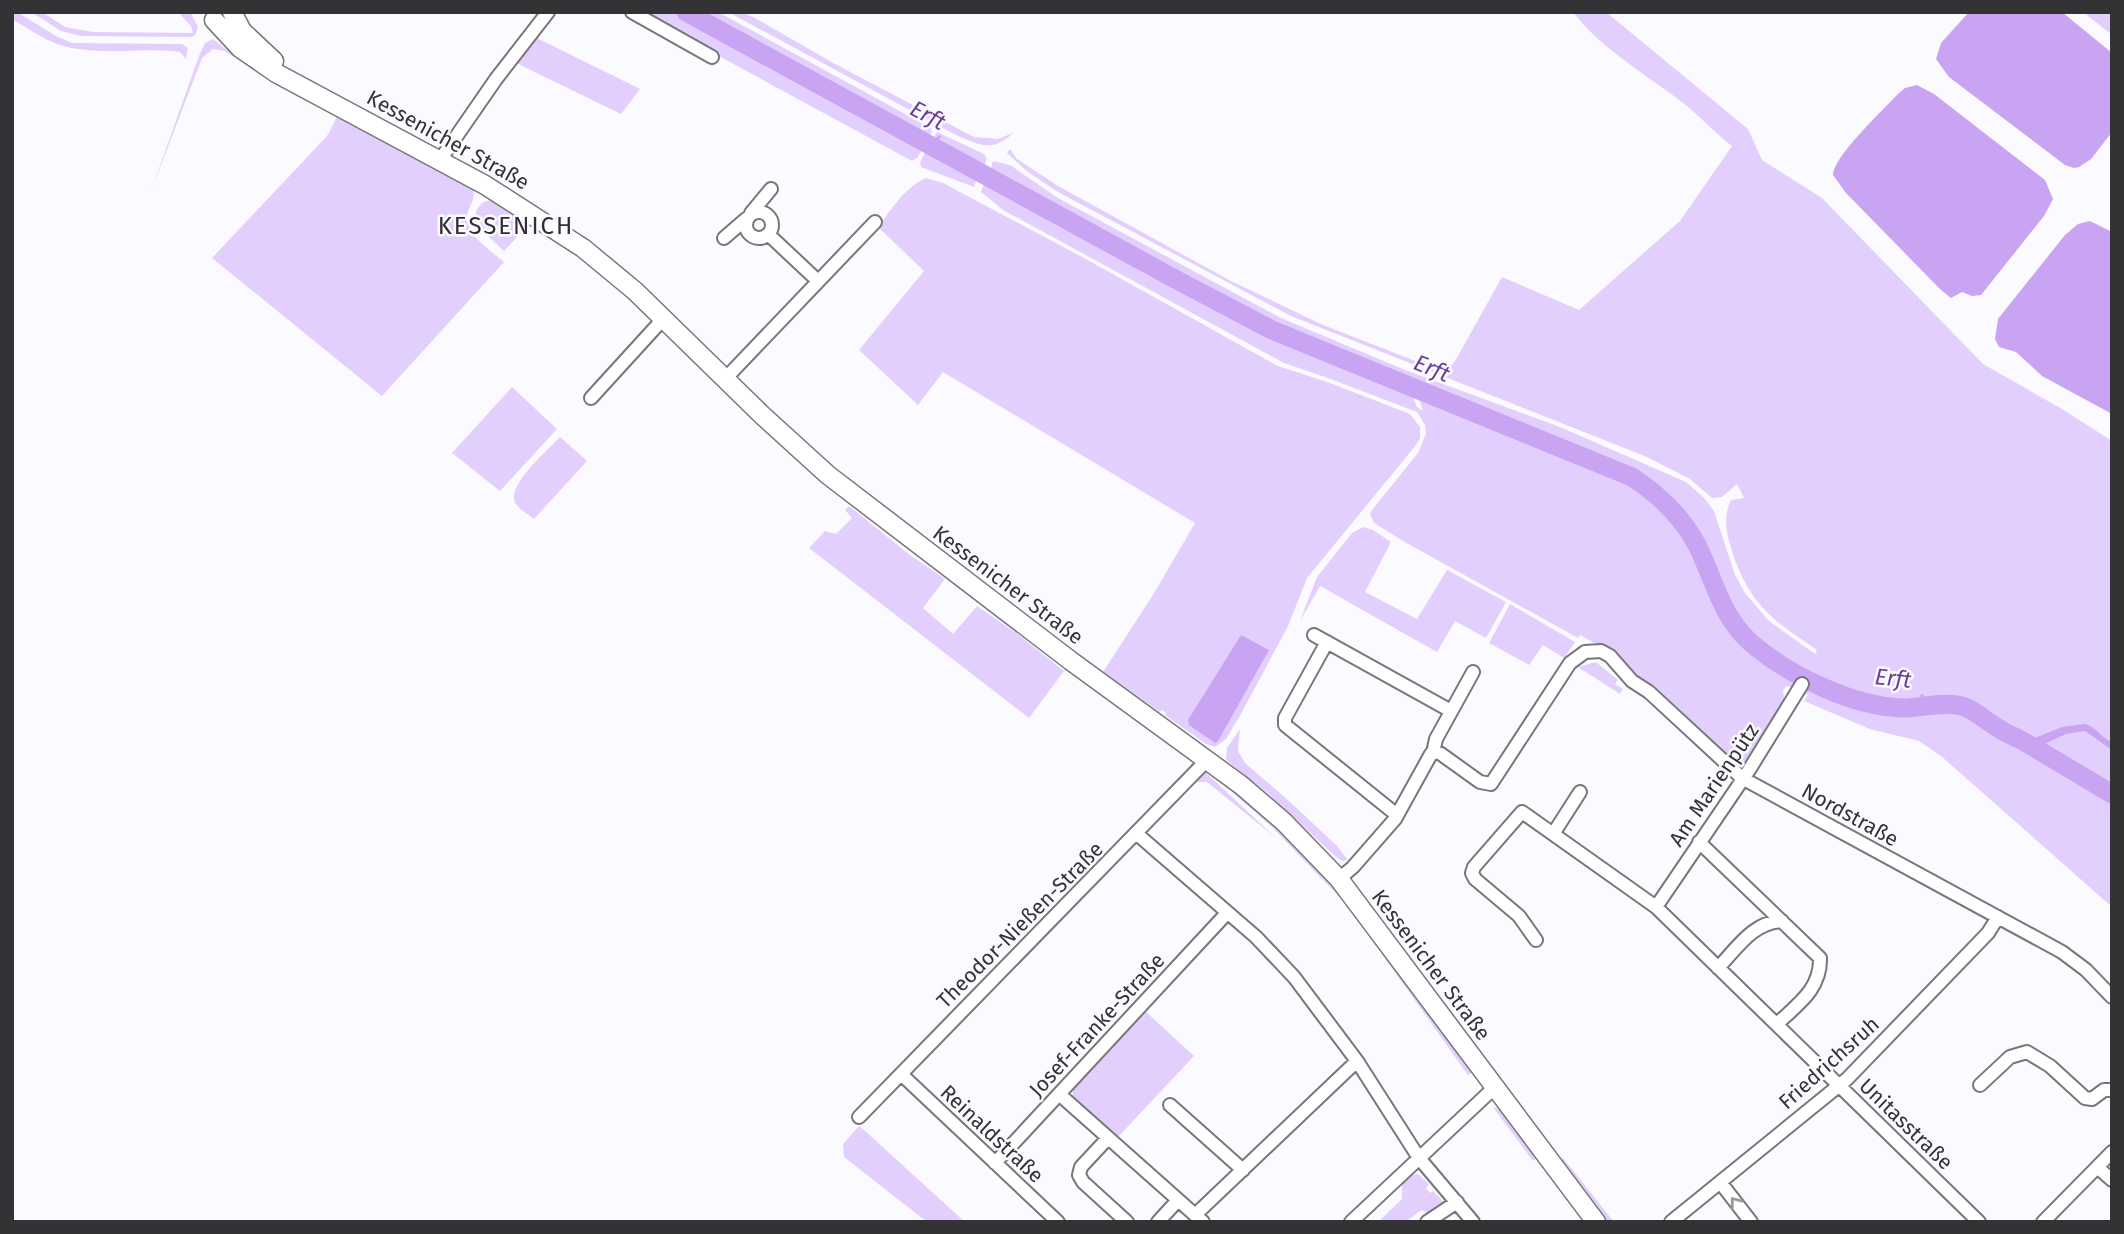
<svg xmlns="http://www.w3.org/2000/svg" width="2124" height="1234" viewBox="0 0 2124 1234" font-family="'Fira Sans',sans-serif">
<style>
.green{fill:#e3cffd}
.water{fill:#c8a4f3}
.lines{fill:none;stroke-linecap:round;stroke-linejoin:round}
.stream{stroke:#c8a4f3;stroke-width:3.5}
.river{stroke:#c8a4f3;stroke-width:19}
.minor-casing{stroke:#777679;stroke-width:16}
.secondary-casing{stroke:#777679;stroke-width:21}
.minor{stroke:#fff;stroke-width:12}
.secondary{stroke:#fff;stroke-width:18}
.oneway{stroke:#99989a}
.labels{text-anchor:middle;dominant-baseline:central;stroke-width:5;stroke-linejoin:round;paint-order:stroke}
.street-label{font-size:21px;fill:#333234;stroke:#fbfafe}
.water-label{font-size:23px;font-style:italic;fill:#6b3c98;stroke:#fbfafe}
.quarter-label{font-size:24px;letter-spacing:2px;fill:#302e32;stroke:#fbfafe}
</style>
<rect width="100%" height="100%" fill="#fbfafe"/>
<path class="green" d="M12 12H17L56 36 72 43 182 44 188 48 186 59 180 52 173 51C137 48 96 56 60 45 43 39 27 28 12 19Z
M31 12H42L65 27 75 29 94 32 193 33 191 26 178 12H190L198 27 195 35 191 37 81 36 61 31Z
M552 12H556L537 38 640 89 621 114 514 62Z
M638 12H677L924 147 917 158 912 161Z
M694 12H718L931 128 932 132 928 139Z
M728 12H742L755 18 835 64 974 137 998 139 1013 133C992 153 980 145 956 135Z
M1573 12H1606L1748 129 1762 160 1822 198 1983 364 2062 409 2112 441V907L1941 756 1919 741 1870 729 1804 701 1808 695 1796 688 1786 686 1783 691 1785 704 1741 770 1612 653 1580 635 1578 638 1403 541 1374 523 1370 514 1372 510 1418 453 1426 434 1425 425 1417 412 1325 377 1284 363 1003 210 981 192 984 184 990 183C1090 238 1189 296 1292 344 1330 362 1371 376 1411 392L1417 407 1423 411 1418 395C1461 412 1505 429 1548 446 1590 462 1632 477 1665 509 1699 543 1701 579 1723 617 1740 646 1772 665 1801 680L1805 672C1781 658 1753 644 1736 620 1724 602 1718 581 1710 561 1695 527 1669 495 1638 475L1275 326 1176 275 990 171 993 161 1010 165 1058 198 1281 318 1405 370 1560 427 1686 482 1704 498 1714 511 1735 575 1745 593 1769 621 1815 654 1817 650C1772 620 1748 603 1731 548 1726 531 1723 516 1731 500L1744 498 1737 484 1722 497 1712 498 1690 479 1647 457 1291 316 1058 192 1028 172 1007 153 1010 149 1017 159 1058 186 1231 281 1323 325 1446 373 1455 361 1502 277 1579 310 1680 221 1732 146C1715 133 1700 116 1683 103 1646 74 1601 49 1573 12Z
M2083 12H2112V35Z
M213 39 247 66 225 51 213 49 202 58 151 191 199 56 205 43Z
M337 117 473 189C475 199 471 203 468 212 462 233 490 250 504 262L382 396 212 258 327 136Z
M937 132 984 154 987 158 984 167 936 144 941 139 937 136 931 141Z
M927 149 978 176 974 187 921 167 920 162Z
M926 178 943 183 1082 257 1278 366 1330 383 1410 414 1420 427V438L1416 445 1307 578 1288 626 1242 712 1226 739 1215 747 1206 744 1165 715 1166 713 1162 710 1160 712 1103 672 1153 595 1195 523 943 372 918 405 859 350 924 271 878 227C891 210 904 188 926 178Z
M491 200 509 210 527 226 504 251 482 231 475 218C476 208 481 201 491 200Z
M512 387 557 429 500 491 452 453Z
M560 437 587 461 534 519C529 515 520 510 516 504 504 487 549 449 560 437Z
M849 506 910 555 945 579 923 608 953 634 977 606 1020 636 1064 671 1029 718 809 548 825 531 836 534 852 518 845 510Z
M1363 527 1373 530 1391 542 1365 592 1417 619 1447 570 1506 602 1486 638 1455 621 1437 652 1320 586 1300 621 1317 577 1352 533Z
M1510 604 1575 642 1564 658 1543 645 1529 665 1489 643Z
M1596 662 1618 680 1615 684 1623 689 1620 694 1578 667Z
M1240 729 1238 751 1245 763 1289 801 1337 846 1348 860 1342 861 1336 857 1268 793 1226 760 1227 748Z
M1205 772 1276 838 1207 782H1197Z
M1215 777 1253 801 1334 885 1346 904 1273 828Z
M1350 909 1366 926 1473 1072 1468 1075Z
M1145 1011 1194 1056 1117 1138 1073 1098V1089Z
M1493 1107C1509 1110 1527 1143 1538 1157L1533 1161Z
M859 1126 864 1130 965 1222H927L844 1157 843 1144Z
M1563 1158 1614 1222H1606L1560 1160Z
M1418 1174 1429 1184 1426 1188 1430 1193 1433 1191 1442 1200 1443 1204 1429 1214 1422 1210 1405 1222H1378L1402 1199V1184L1411 1175Z"/>
<path class="water" d="M1969 12H2062L2112 53V132L2091 159 2079 167 2074 168 2065 165 1949 77 1936 59 1941 43Z
M1917 85 1934 94 2045 180 2053 199 2044 216 1981 295 1972 296 1962 292 1951 298 1940 289 1846 193 1833 175C1834 156 1883 110 1898 94L1905 88Z
M2090 221 2112 232V414L2042 376 2016 352 1999 347 1995 339 1998 319 2065 235 2078 224Z
M1241 635 1269 650 1218 741 1215 743 1189 725 1188 720Z
M2085 724C2097 727 2100 737 2112 742V750L2085 731 2066 734 2034 749H2027L2005 740 1998 729 2021 733 2035 738 2062 727Z"/>
<g class="lines">
<path class="stream" d="M931 146 939 137
M1922 696 1923 707"/>
<path class="river" d="M686 12 1175 279 1272 330 1632 477C1658 494 1682 517 1697 545 1714 579 1721 616 1750 642 1788 675 1853 707 1904 708 1922 708 1944 701 1962 706 1976 710 1985 721 1998 728 2005 733 2014 736 2021 740
M2023 741 2112 794"/>
<defs>
<path id="minor" d="M632 12 712 57
M440 160 496 79 548 12
M746 225a13 13 0 1 1 26 0a13 13 0 1 1-26 0Z
M751 213 771 189
M768 234 818 281
M724 238 746 219
M725 379 875 222
M591 398 664 318
M1314 635 1451 711
M1327 642 1285 718V725L1397 815
M1433 753 1436 739 1473 672
M1137 834 1256 937 1294 977 1357 1061 1419 1158 1473 1222
M1553 834 1580 792
M1699 842 1820 958C1821 989 1798 1004 1777 1024
M1339 879 1353 867 1395 819 1431 754 1437 752 1441 754 1480 782 1491 784 1570 663 1585 652 1601 651 1610 656 1632 681 1649 692 1742 778 2062 952 2086 970 2112 997
M1656 907 1749 770 1802 684
M1536 940 1519 916 1475 879 1472 873 1474 867 1522 812 1656 907 1979 1222
M1718 968C1737 948 1753 922 1782 921
M901 1074 1058 1222
M1980 1085 2010 1057 2027 1052 2050 1066 2085 1098 2092 1099 2104 1090H2112
M1059 1094 1203 1222
M1170 1105 1243 1170
M859 1117 1208 759
M1108 1138 1081 1167 1079 1175 1083 1182 1127 1222
M995 1163 1227 913
M2097 1167 2112 1180
M1720 1182 1751 1222
M1195 1215 1357 1061
M1158 1222 1178 1200
M1351 1222 1494 1088
M1427 1222 1457 1202
M1671 1222 1847 1079 1988 933 1998 917
M2043 1222 2112 1152"/>
<path id="secondary" d="M232 12 242 31 274 61
M214 20 240 48 276 73 485 185 583 248 635 291 762 415 828 475 1071 661 1241 785 1284 822 1339 879 1596 1222"/>
</defs>
<use href="#minor" class="minor-casing"/>
<use href="#secondary" class="secondary-casing"/>
<use href="#minor" class="minor"/>
<use href="#secondary" class="secondary"/>
</g>
<defs><path id="oneway-chevron" d="M-2-3.5L2.5 0L-2 3.5" fill="none" stroke-width="1.6" stroke-linecap="round" stroke-linejoin="round" transform="scale(1.75)"/></defs>
<use class="oneway" href="#oneway-chevron" transform="translate(1735 1202) rotate(-127)"/>
<g class="labels">
<g class="street-label">
<text transform="translate(448 140) rotate(29)">Kessenicher Straße</text>
<text transform="translate(1008 585) rotate(37)">Kessenicher Straße</text>
<text transform="translate(1714 785) rotate(-56)">Am Marienpütz</text>
<text transform="translate(1850 815) rotate(29)">Nordstraße</text>
<text transform="translate(1020 925) rotate(-45)">Theodor-Nießen-Straße</text>
<text transform="translate(1431 965) rotate(53)">Kessenicher Straße</text>
<text transform="translate(1097 1025) rotate(-47)">Josef-Franke-Straße</text>
<text transform="translate(1829 1063) rotate(-42)">Friedrichsruh</text>
<text transform="translate(1906 1124) rotate(44)">Unitasstraße</text>
<text transform="translate(992 1134) rotate(43)">Reinaldstraße</text>
</g>
<g class="water-label">
<text transform="translate(928 115) rotate(28)">Erft</text>
<text transform="translate(1432 368) rotate(22)">Erft</text>
<text transform="translate(1893 678) rotate(6)">Erft</text>
</g>
<g class="quarter-label">
<text x="506" y="226">KESSENICH</text>
</g>
</g>
<rect width="2124" height="1234" fill="none" stroke="#333234" stroke-width="28"/>
</svg>
